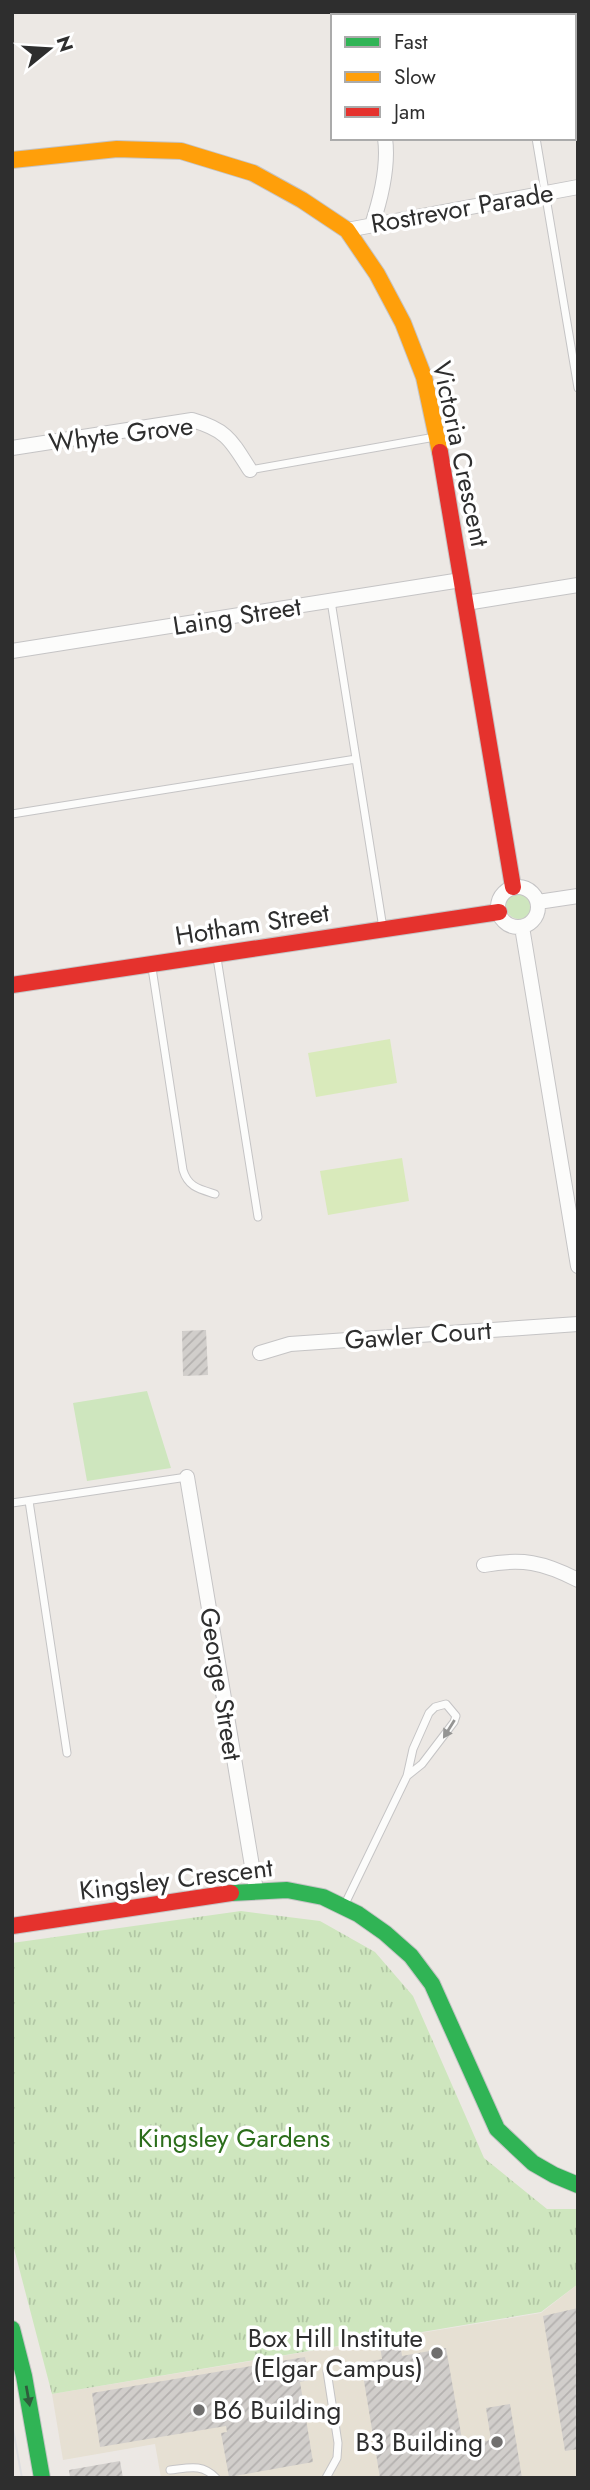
<svg xmlns="http://www.w3.org/2000/svg" width="590" height="2490" viewBox="0 0 590 2490" font-family="Jost,sans-serif">
<style>
.education{fill:#e6e0d3}
.grass{fill:#cee6be}
.park{fill:url(#park-tufts)}
.pitch{fill:#d9eabb}
.building{fill:url(#building-hatch)}
.lines{fill:none;stroke-linecap:round;stroke-linejoin:round}
.lane-casing{stroke:#c5c4c5;stroke-width:9}
.street-casing{stroke:#c5c4c5;stroke-width:16}
.fast-casing{stroke:#c5c4c5;stroke-width:18}
.slow-casing{stroke:#c5c4c5;stroke-width:18}
.jam-casing{stroke:#c5c4c5;stroke-width:18}
.lane{stroke:#fcfcfb;stroke-width:7}
.street{stroke:#fcfcfb;stroke-width:14}
.fast{stroke:#30b455;stroke-width:16}
.slow{stroke:#ff9f0a;stroke-width:16}
.jam{stroke:#e5322d;stroke-width:16}
.tram{stroke:#dfdfe1;stroke-width:2}
.oneway{fill:#959594}
.oneway2{fill:#2f5d3c}
.poi-dot{fill:#706f6e;stroke:#fff;stroke-width:2.5}
.labels{text-anchor:middle;dominant-baseline:central;stroke-width:7;stroke-linejoin:round;paint-order:stroke}
.street-label{font-size:26px;fill:#2e2e2e;stroke:#fff}
.park-label{font-size:26px;fill:#2c6e1b;stroke:#fff}
.poi-label{font-size:26px;fill:#2e2e2e;stroke:#fff;text-anchor:end}
</style>
<defs>
<pattern id="park-tufts" width="24" height="20" patternUnits="userSpaceOnUse" patternTransform="scale(1.75)"><rect width="24" height="20" fill="#cee6be"/><path d="M3 7l-1-3M5 7V3M7 7l1-3M15 17l-1-3M17 17v-4M19 17l1-3" fill="none" stroke="#b1c6a4"/></pattern>
<pattern id="building-hatch" width="6" height="6" patternUnits="userSpaceOnUse" patternTransform="scale(1.75)"><rect width="6" height="6" fill="#d1cecb"/><path d="M-1 1l2-2M0 6l6-6M5 7l2-2" fill="none" stroke="#b4b1af"/></pattern>
</defs>
<rect width="100%" height="100%" fill="#ece8e4"/>
<path class="education" d="M578 2284V2478H161L155 2444 63 2460 52 2394 541 2313Z"/>
<path class="grass" d="M506 906a13 13 0 1 1 26 0a13 13 0 1 1-26 0Z
M147 1391 171 1468 87 1481 73 1403Z"/>
<path class="park" d="M241 1911 320 1921 375 1952 413 1996 484 2158 547 2209H578V2284L541 2312 52 2394 12 2241V1943Z"/>
<path class="pitch" d="M390 1039 397 1083 316 1097 308 1053Z
M402 1158 409 1201 328 1215 320 1171Z"/>
<path class="building" d="M206 1330 208 1375 183 1376 182 1331Z
M578 2308V2449L565 2451 543 2316Z
M400 2342 402 2356 446 2348 463 2445 491 2440 486 2408 510 2404 522 2478H380L361 2363 382 2359 380 2346Z
M305 2357 309 2380 300 2382 313 2462 229 2477 221 2433 227 2432 226 2426 100 2447 92 2393Z
M120 2461 123 2478H70L69 2470Z"/>
<g class="lines">
<defs>
<path id="lane" d="M516 12V16
M536 138 578 388
M250 470 435 437
M331 601 383 928
M12 814 356 759
M217 958 258 1217
M152 968 183 1170C188 1187 199 1189 215 1194
M29 1501 67 1753
M12 1503 187 1477
M344 1906 407 1776 413 1749 429 1713 435 1707 446 1704 456 1716 454 1722 422 1764 407 1776
M170 2470C188 2468 202 2463 216 2478
M326 2478 337 2458 338 2443 327 2371"/>
<path id="street" d="M365 12 366 16
M372 225C381 198 389 167 385 138
M347 230 578 187
M12 448 192 420C227 430 231 440 250 470
M466 603 578 585
M12 651 461 580
M498 907a20 20 0 1 1 40 0a20 20 0 1 1-40 0Z
M538 902 578 896
M522 927 578 1266
M260 1353 290 1344 578 1324
M187 1477 256 1890
M484 1565C522 1558 543 1562 578 1580"/>
<path id="fast" d="M231 1893 287 1890 323 1897 358 1914 385 1933 411 1956 432 1984 497 2129 533 2163 554 2175 578 2185
M12 2329 24 2376 42 2478"/>
<path id="slow" d="M12 160 117 149 181 151 253 173 302 200 347 230 377 274 403 323 424 377 440 452"/>
<path id="jam" d="M440 452 513 887
M12 985 499 912
M12 1926 231 1893"/>
</defs>
<use href="#lane" class="lane-casing"/>
<use href="#street" class="street-casing"/>
<use href="#fast" class="fast-casing"/>
<use href="#slow" class="slow-casing"/>
<use href="#jam" class="jam-casing"/>
<use href="#lane" class="lane"/>
<use href="#street" class="street"/>
<use href="#fast" class="fast"/>
<use href="#slow" class="slow"/>
<use href="#jam" class="jam"/>
<path class="tram" d="M12 2423 22 2478"/>
</g>
<defs><path id="oneway-solid" d="M-6-.8H1V-3.2L6.5 0L1 3.2V.8H-6Z" transform="scale(1.75)"/></defs>
<use class="oneway" href="#oneway-solid" transform="translate(449 1729) rotate(122)"/>
<use class="oneway2" href="#oneway-solid" transform="translate(28 2396) rotate(80)"/>
<g class="poi-dot">
<circle cx="437" cy="2353" r="7"/>
<circle cx="199" cy="2410" r="7"/>
<circle cx="497" cy="2442" r="7"/>
</g>
<g class="labels">
<g class="street-label">
<text transform="translate(462 208) rotate(-10)">Rostrevor Parade</text>
<text transform="translate(121 434) rotate(-7)">Whyte Grove</text>
<text transform="translate(461 454) rotate(78)">Victoria Crescent</text>
<text transform="translate(237 616) rotate(-9)">Laing Street</text>
<text transform="translate(252 924) rotate(-9)">Hotham Street</text>
<text transform="translate(418 1335) rotate(-4)">Gawler Court</text>
<text transform="translate(221 1684) rotate(81)">George Street</text>
<text transform="translate(176 1879) rotate(-7)">Kingsley Crescent</text>
</g>
<g class="park-label">
<text x="234" y="2138">Kingsley Gardens</text>
</g>
<g class="poi-label">
<text x="423" y="2338">Box Hill Institute<tspan x="423" dy="30">(Elgar Campus)</tspan></text>
<text x="213" y="2410" text-anchor="start">B6 Building</text>
<text x="483" y="2442">B3 Building</text>
</g>
</g>
<rect width="590" height="2490" fill="none" stroke="#2e2e2e" stroke-width="28"/>
<rect x="331" y="14" width="245" height="126" fill="#ffffff" stroke="#ababab" stroke-width="2"/>
<rect x="345" y="37" width="35" height="10" fill="#30b455" stroke="#ababab" stroke-width="2"/>
<text x="394" y="49" font-size="21" fill="#2e2e2e">Fast</text>
<rect x="345" y="72" width="35" height="10" fill="#ff9f0a" stroke="#ababab" stroke-width="2"/>
<text x="394" y="84" font-size="21" fill="#2e2e2e">Slow</text>
<rect x="345" y="107" width="35" height="10" fill="#e5322d" stroke="#ababab" stroke-width="2"/>
<text x="394" y="119" font-size="21" fill="#2e2e2e">Jam</text>
<g transform="translate(49 49) rotate(72)" stroke="#ffffff" stroke-width="5" paint-order="stroke">
<path d="M0-5L12 26L0 18L-12 26Z" fill="#2e2e2e"/>
<text y="-10" font-size="19" font-weight="bold" text-anchor="middle" fill="#2e2e2e">N</text>
</g>
</svg>
